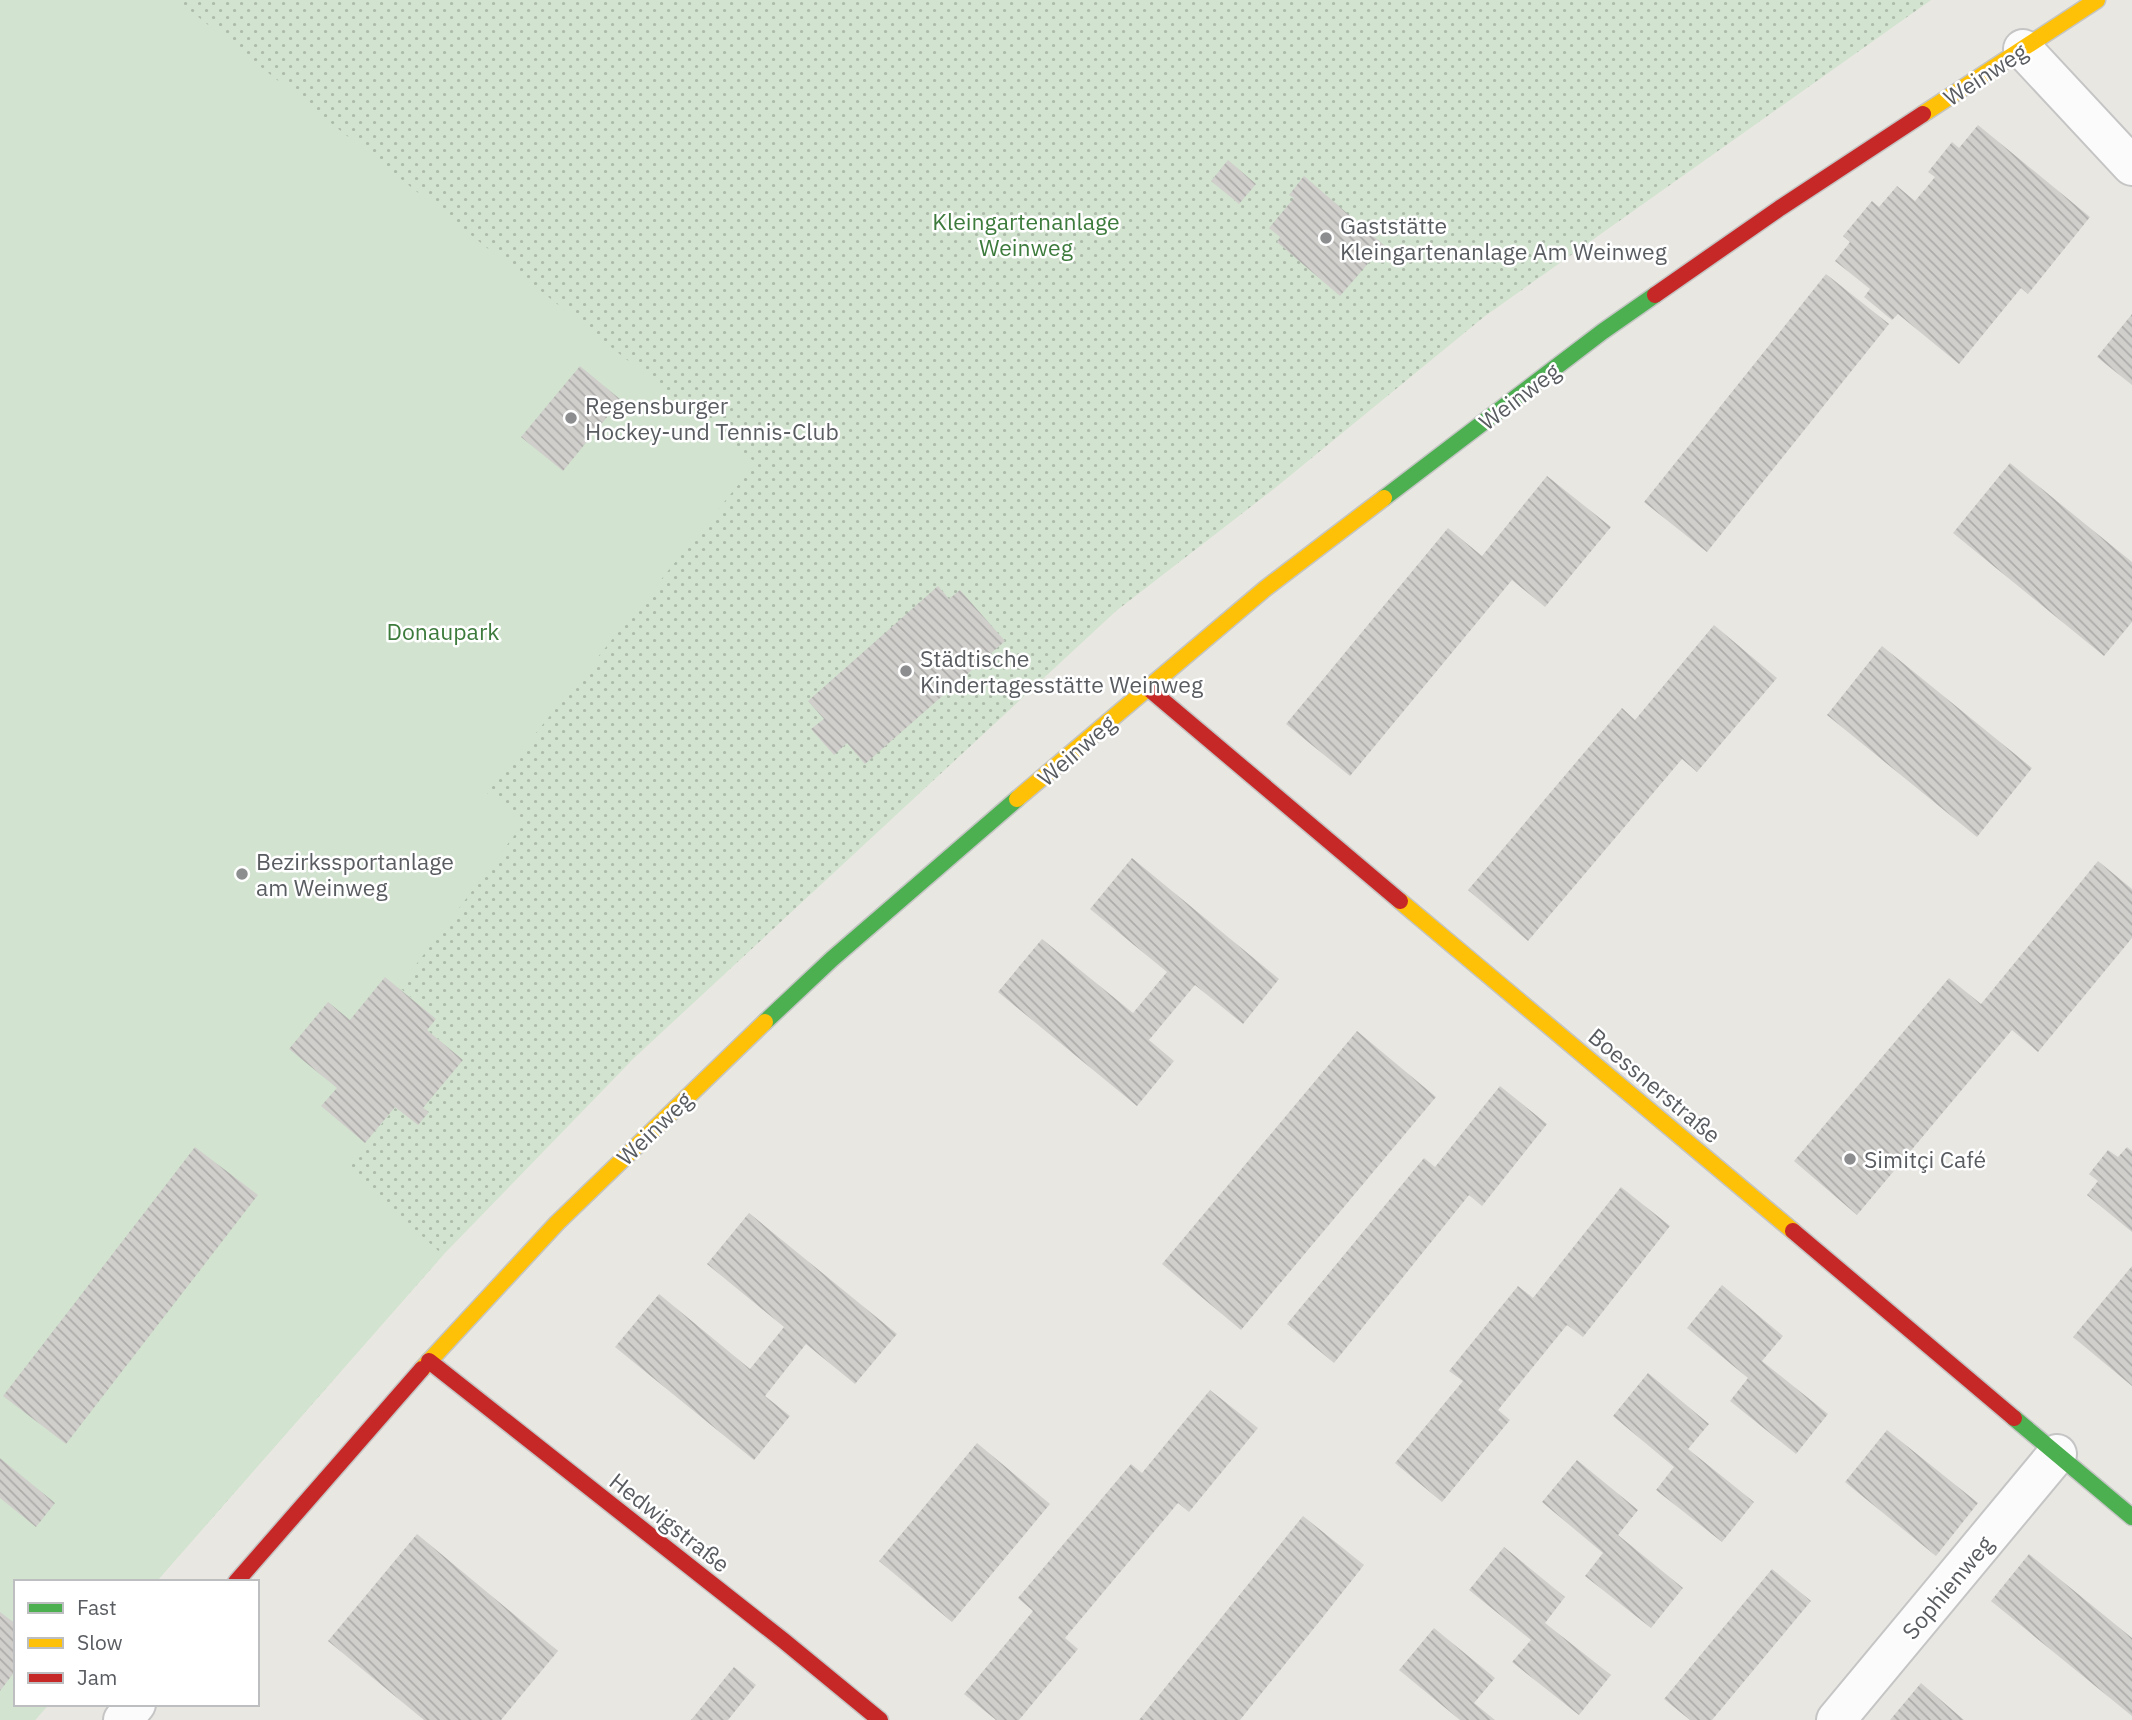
<svg xmlns="http://www.w3.org/2000/svg" width="2132" height="1720" viewBox="0 0 2132 1720" font-family="'IBM Plex Sans',sans-serif">
<style>
.park{fill:url(#park-dots)}
.pitch{fill:#d2e3cf}
.building{fill:url(#building-back-hatch)}
.lines{fill:none;stroke-linecap:round;stroke-linejoin:round}
.street-casing{stroke:#c5c5c5;stroke-width:42}
.fast-casing{stroke:#c4c5c4;stroke-width:19}
.slow-casing{stroke:#c4c5c4;stroke-width:19}
.jam-casing{stroke:#c4c5c4;stroke-width:19}
.street{stroke:#fcfbfb;stroke-width:38}
.fast{stroke:#4caf50;stroke-width:16}
.slow{stroke:#ffc107;stroke-width:16}
.jam{stroke:#c62828;stroke-width:16}
.poi-dot{fill:#8b8d8e;stroke:#fff;stroke-width:2.5}
.labels{text-anchor:middle;dominant-baseline:central;stroke-width:5;stroke-linejoin:round;paint-order:stroke}
.street-label{font-size:23px;fill:#595c60;stroke:#fff}
.park-label{font-size:23px;fill:#3d7b3d;stroke:#fff}
.poi-label{font-size:23px;fill:#595c60;stroke:#fff;text-anchor:start}
</style>
<defs>
<pattern id="park-dots" width="8" height="8" patternUnits="userSpaceOnUse" patternTransform="scale(1.75)"><rect width="8" height="8" fill="#d2e3cf"/><path d="M2 2h.1M6 6h.1" fill="none" stroke="#adbbab" stroke-width="1.8" stroke-linecap="round"/></pattern>
<pattern id="building-back-hatch" width="6" height="6" patternUnits="userSpaceOnUse" patternTransform="scale(1.75)"><rect width="6" height="6" fill="#d0cfcc"/><path d="M-1 5l2 2M0 0l6 6M5-1l2 2" fill="none" stroke="#acaba9"/></pattern>
</defs>
<rect width="100%" height="100%" fill="#e8e7e2"/>
<path class="park" d="M0 0H1931L1485 316 1275 488 1116 611 634 1058 443 1255 156 1582H16V1704H49L35 1720H0Z"/>
<path class="pitch" d="M0 0H177L756 463 487 793 523 824 399 987 436 1019 427 1030 463 1060 424 1107 429 1112 418 1125 395 1108 345 1167 443 1255 156 1582H16V1704H49L35 1720H0Z"/>
<path class="building" d="M1978 125 2090 217 2028 294 2021 288 1959 364 1898 314 1892 320 1864 297 1870 289 1835 261 1850 242 1843 236 1872 201 1879 207 1897 186 1915 201 1935 177 1928 172 1952 142 1959 148Z
M1228 160 1256 184 1239 204 1211 181Z
M1304 176 1384 245 1340 296 1277 242 1280 237 1269 228 1294 198 1289 195Z
M1826 274 1889 324 1707 552 1644 502Z
M2132 314V385L2097 357Z
M580 366 621 400 563 471 521 437Z
M2010 463 2132 562V622L2104 656 1953 533Z
M1547 476 1611 527 1545 607 1512 580 1350 776 1286 724 1448 528 1482 556Z
M938 586 949 599 960 590 1005 641 865 764 847 743 834 755 811 729 824 719 808 701Z
M1714 625 1777 678 1697 772 1682 759 1528 941 1468 890 1622 708 1635 720Z
M1882 646 2032 768 1977 837 1827 715Z
M1132 858 1279 979 1243 1024 1195 985 1149 1040 1174 1061 1137 1106 998 992 1042 939 1133 1013 1167 972 1090 909Z
M2098 861 2132 889V938L2038 1052 2012 1030 1857 1215 1794 1161 1949 978 1981 1004Z
M385 977 436 1019 427 1030 463 1060 423 1108 429 1112 418 1125 395 1107 365 1143 321 1106 337 1088 289 1049 328 1002 350 1020Z
M1357 1031 1436 1097 1241 1330 1162 1264Z
M1500 1086 1547 1124 1482 1206 1469 1195 1334 1363 1287 1324 1424 1158 1435 1167Z
M195 1147 258 1195 66 1444 3 1396Z
M2127 1147 2132 1151V1232L2087 1195 2098 1181 2089 1174 2108 1150 2118 1157Z
M1621 1187 1670 1226 1583 1337 1567 1325 1498 1410 1510 1420 1442 1502 1395 1463 1463 1381 1449 1371 1518 1286 1533 1298Z
M749 1213 897 1334 855 1384 806 1344 765 1396 790 1416 754 1460 615 1347 659 1294 750 1369 784 1327 707 1264Z
M2132 1266V1386L2073 1337Z
M1722 1285 1783 1336 1762 1361 1828 1414 1796 1454 1730 1401 1748 1378 1687 1328Z
M1648 1373 1709 1424 1688 1449 1754 1502 1722 1542 1656 1490 1674 1467 1613 1416Z
M1210 1390 1258 1428 1189 1512 1178 1503 1065 1638 1078 1649 1019 1720H996L964 1694 1033 1611 1018 1598 1131 1464 1142 1473Z
M1887 1430 1978 1503 1936 1556 1845 1482Z
M977 1443 1050 1504 952 1622 879 1561Z
M0 1458 55 1503 36 1527 0 1498Z
M1577 1460 1638 1510 1618 1535 1683 1588 1651 1628 1585 1576 1603 1553 1542 1502Z
M1303 1516 1364 1565 1319 1622 1240 1720H1139Z
M417 1534 558 1651 501 1720H424L328 1641Z
M1504 1547 1565 1597 1545 1623 1611 1675 1579 1715 1512 1662 1531 1640 1469 1590Z
M2029 1554 2132 1638V1716L1991 1601Z
M1772 1569 1811 1601 1712 1720H1690L1664 1699Z
M0 1612 16 1624V1670L0 1691Z
M1434 1628 1495 1678 1474 1703 1495 1720H1460L1399 1670Z
M734 1667 756 1685 728 1720H691Z
M1921 1683 1964 1720H1890Z"/>
<g class="lines">
<defs>
<path id="street" d="M2023 49 2132 166
M123 1720 136 1704
M1836 1720 2057 1454"/>
<path id="fast" d="M1384 498 1602 332 1655 295
M765 1022 832 959 1017 799
M2014 1418 2132 1517"/>
<path id="slow" d="M1923 114 2097 0
M1017 799 1266 588 1384 498
M1400 901 1793 1231
M422 1369 557 1223 765 1022"/>
<path id="jam" d="M1655 295 1780 208 1923 114
M1148 688 1400 901
M1793 1231 2014 1418
M429 1361 784 1641 880 1720
M236 1582 422 1369"/>
</defs>
<use href="#street" class="street-casing"/>
<use href="#fast" class="fast-casing"/>
<use href="#slow" class="slow-casing"/>
<use href="#jam" class="jam-casing"/>
<use href="#street" class="street"/>
<use href="#fast" class="fast"/>
<use href="#slow" class="slow"/>
<use href="#jam" class="jam"/>
</g>
<g class="poi-dot">
<circle cx="1326" cy="238" r="7"/>
<circle cx="571" cy="418" r="7"/>
<circle cx="906" cy="671" r="7"/>
<circle cx="242" cy="874" r="7"/>
<circle cx="1850" cy="1159" r="7"/>
</g>
<g class="labels">
<g class="street-label">
<text transform="translate(1985 74) rotate(-33)">Weinweg</text>
<text transform="translate(1519 396) rotate(-37)">Weinweg</text>
<text transform="translate(1076 750) rotate(-41)">Weinweg</text>
<text transform="translate(1655 1085) rotate(40)">Boessnerstraße</text>
<text transform="translate(654 1128) rotate(-44)">Weinweg</text>
<text transform="translate(670 1522) rotate(38)">Hedwigstraße</text>
<text transform="translate(1947 1587) rotate(-50)">Sophienweg</text>
</g>
<g class="park-label">
<text x="1026" y="221">Kleingartenanlage<tspan x="1026" dy="26">Weinweg</tspan></text>
<text x="443" y="631">Donaupark</text>
</g>
<g class="poi-label">
<text x="1340" y="225">Gaststätte<tspan x="1340" dy="26">Kleingartenanlage Am Weinweg</tspan></text>
<text x="585" y="405">Regensburger<tspan x="585" dy="26">Hockey-und Tennis-Club</tspan></text>
<text x="920" y="658">Städtische<tspan x="920" dy="26">Kindertagesstätte Weinweg</tspan></text>
<text x="256" y="861">Bezirkssportanlage<tspan x="256" dy="26">am Weinweg</tspan></text>
<text x="1864" y="1159">Simitçi Café</text>
</g>
</g>
<rect x="14" y="1580" width="245" height="126" fill="#ffffff" stroke="#bdbebf" stroke-width="2"/>
<rect x="28" y="1603" width="35" height="10" fill="#4caf50" stroke="#bdbebf" stroke-width="2"/>
<text x="77" y="1615" font-size="21" fill="#595c60">Fast</text>
<rect x="28" y="1638" width="35" height="10" fill="#ffc107" stroke="#bdbebf" stroke-width="2"/>
<text x="77" y="1650" font-size="21" fill="#595c60">Slow</text>
<rect x="28" y="1673" width="35" height="10" fill="#c62828" stroke="#bdbebf" stroke-width="2"/>
<text x="77" y="1685" font-size="21" fill="#595c60">Jam</text>
</svg>
